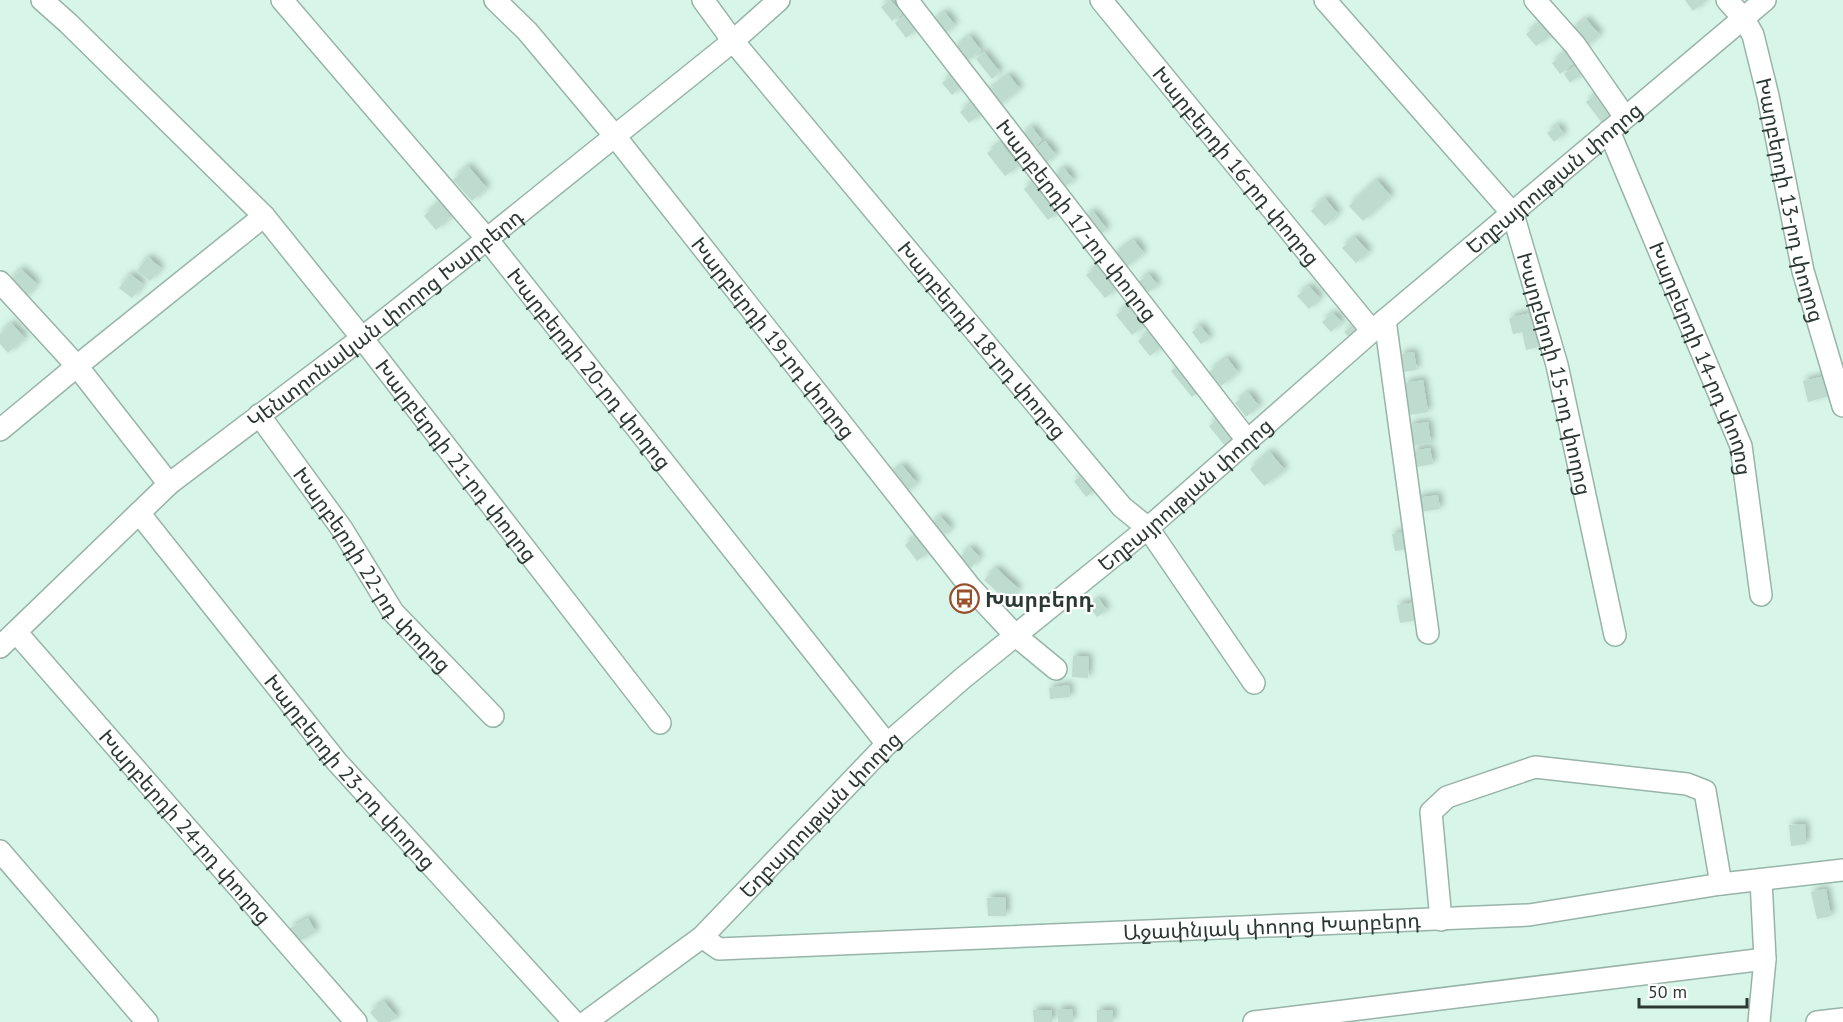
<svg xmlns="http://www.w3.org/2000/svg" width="1843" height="1022" viewBox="0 0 1843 1022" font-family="'PT Sans','Noto Sans Armenian',sans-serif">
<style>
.building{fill:#bddbce;filter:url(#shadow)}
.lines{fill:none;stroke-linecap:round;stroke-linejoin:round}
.minor-casing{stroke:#98b4a9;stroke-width:24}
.minor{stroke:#fff;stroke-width:21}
.labels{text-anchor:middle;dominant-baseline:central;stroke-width:4.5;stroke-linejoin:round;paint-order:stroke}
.street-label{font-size:21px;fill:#2c3833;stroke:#fff}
.poi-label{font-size:21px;font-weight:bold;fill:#2c3833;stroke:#fff;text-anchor:start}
</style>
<defs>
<filter id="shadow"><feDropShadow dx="3.5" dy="-3.5" stdDeviation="3" flood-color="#0004"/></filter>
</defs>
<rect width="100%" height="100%" fill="#d7f5e9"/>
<path class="building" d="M890 0 902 13 892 21 881 7Z
M1685 0H1707L1693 11Z
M945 12 955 25 943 35 932 22Z
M905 15 916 30 906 38 895 23Z
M1586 19 1600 35 1584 48 1570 32Z
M1544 20 1554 33 1536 46 1526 34Z
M970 36 981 50 965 63 954 49Z
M1567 51 1576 61 1560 74 1552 63Z
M984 52 1000 72 992 79 976 59Z
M1578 64 1584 72 1570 83 1564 74Z
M953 74 963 86 952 95 942 83Z
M1009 75 1020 89 997 107 986 93Z
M1598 93 1614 114 1602 123 1586 102Z
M973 102 982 113 969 123 960 112Z
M1558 125 1564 134 1554 142 1547 133Z
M1032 127 1042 140 1031 149 1021 136Z
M1045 141 1056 155 1043 165 1032 151Z
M1001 143 1019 166 1005 176 987 153Z
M468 166 487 188 472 201 453 180Z
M1064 168 1074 180 1063 188 1054 176Z
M1035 180 1059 211 1048 220 1024 189Z
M1377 180 1391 196 1363 221 1349 206Z
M1325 198 1338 214 1325 226 1311 211Z
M442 200 454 214 436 230 424 216Z
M1093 211 1107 229 1098 236 1084 219Z
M1355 237 1369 252 1356 263 1342 248Z
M1134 240 1144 253 1123 269 1113 256Z
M148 257 161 268 150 281 137 271Z
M1101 264 1119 287 1105 298 1086 275Z
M21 269 37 284 24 299 7 284Z
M130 274 143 284 132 298 119 288Z
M1149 274 1158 285 1147 293 1138 282Z
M1309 286 1320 298 1309 309 1297 296Z
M1134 302 1149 321 1132 335 1116 315Z
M1333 313 1342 322 1331 332 1322 322Z
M1530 313 1538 347 1526 350 1522 332 1513 334 1509 318Z
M1355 322 1364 332 1353 341 1344 332Z
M11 323 25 338 8 353 0 344V334Z
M1200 325 1210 338 1201 344 1192 332Z
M1152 330 1164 345 1150 356 1138 341Z
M1414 352 1417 370 1404 372 1401 354Z
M1227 358 1238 372 1221 386 1209 372Z
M1182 363 1203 389 1192 397 1171 371Z
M1825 376 1830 396 1808 402 1803 381Z
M1423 380 1428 412 1410 415 1405 383Z
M1248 392 1259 406 1246 417 1235 403Z
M1222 415 1239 437 1226 447 1209 426Z
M1428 422 1431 443 1412 446 1409 425Z
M1430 448 1433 464 1416 467 1413 451Z
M1270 452 1285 470 1264 486 1250 469Z
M902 465 917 483 902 495 887 477Z
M1087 471 1099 487 1086 497 1074 481Z
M1438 495 1440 509 1420 512 1417 498Z
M940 516 951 528 941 538 930 526Z
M1405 532 1408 549 1395 551 1392 534Z
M917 535 930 551 917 561 905 545Z
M970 547 980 557 971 568 960 557Z
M996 568 1019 589 1007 601 984 580Z
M1099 599 1107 610 1097 617 1089 606Z
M1416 602 1418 620 1400 623 1397 605Z
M1073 656 1089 657 1088 678 1072 677Z
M1069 685 1070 697 1050 699 1049 688Z
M1805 824 1806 844 1791 846 1789 825Z
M1826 889 1831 916 1817 919 1811 892Z
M1006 897V916H988L987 898Z
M308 918 316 932 298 942 290 928Z
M384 1001 397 1017 390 1022H378L370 1012Z
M1058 1009H1072L1073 1022H1058Z
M1033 1010H1052V1022H1034Z
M1097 1010H1113V1022H1097Z"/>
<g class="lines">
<defs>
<g id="minor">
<path id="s1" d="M42 0 68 23 264 216 362 338 660 723"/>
<path id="s2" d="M282 0 487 239 887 744"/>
<path id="s3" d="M495 0 527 31 614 135 971 588 1016 636 1056 669"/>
<path id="s4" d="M703 0 733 41 1122 507 1148 528 1254 683"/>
<path id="s5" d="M907 0 1247 440"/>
<path id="s6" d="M1101 0 1372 331"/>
<path id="s7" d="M1325 0 1513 214 1557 365 1615 635"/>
<path d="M1535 0 1575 45 1625 117"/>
<path id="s8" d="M1727 0 1744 19 1753 35 1768 96 1803 271 1843 406"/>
<path id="s9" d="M1609 131 1741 446 1761 595"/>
<path d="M0 282 77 366 169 484"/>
<path d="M1385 320 1428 633"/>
<path id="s10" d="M259 415 342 529 393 612 493 716"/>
<path d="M0 430 77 366 264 216"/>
<path id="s11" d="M139 513 337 762 574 1022"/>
<path id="s12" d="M16 632 356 1022"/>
<path id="s13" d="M0 647 169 484 362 338 487 239 733 41 779 0"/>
<path d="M0 851 147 1022"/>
<path d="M1441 920 1431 812 1447 797 1535 767 1687 784 1705 791 1721 884"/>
<path id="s14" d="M702 937 719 949 1529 915 1721 884 1843 870"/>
<path id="s15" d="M586 1022 702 937 887 744 963 678 1148 528 1372 331 1765 0"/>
<path d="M1254 1022 1765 959"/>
<path d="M1759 1022 1765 959 1761 880"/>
<path d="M1817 1022 1843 1019"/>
</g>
</defs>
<use href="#minor" class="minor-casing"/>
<use href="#minor" class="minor"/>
</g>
<defs>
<symbol id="bus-ring" viewBox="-11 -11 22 22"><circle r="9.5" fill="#fff" stroke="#97502a" stroke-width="1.5"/><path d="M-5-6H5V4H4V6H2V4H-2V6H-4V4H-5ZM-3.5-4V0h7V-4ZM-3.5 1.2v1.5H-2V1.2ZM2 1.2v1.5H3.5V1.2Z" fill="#97502a"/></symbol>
</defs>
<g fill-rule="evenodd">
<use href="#bus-ring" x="948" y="582" width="33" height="33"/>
</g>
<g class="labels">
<g class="street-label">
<text stroke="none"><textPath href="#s6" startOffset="214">Խարբերդի 16-րդ փողոց</textPath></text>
<text stroke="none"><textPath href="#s15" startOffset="1286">Եղբայրության փողոց</textPath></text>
<text stroke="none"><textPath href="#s8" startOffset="213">Խարբերդի 13-րդ փողոց</textPath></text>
<text stroke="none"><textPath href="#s5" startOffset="278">Խարբերդի 17-րդ փողոց</textPath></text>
<text stroke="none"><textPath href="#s13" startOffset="507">Կենտրոնական փողոց Խարբերդ</textPath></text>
<text stroke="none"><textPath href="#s3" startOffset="438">Խարբերդի 19-րդ փողոց</textPath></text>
<text stroke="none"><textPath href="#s4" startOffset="440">Խարբերդի 18-րդ փողոց</textPath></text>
<text stroke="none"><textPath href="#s9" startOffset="246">Խարբերդի 14-րդ փողոց</textPath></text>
<text stroke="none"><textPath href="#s2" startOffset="480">Խարբերդի 20-րդ փողոց</textPath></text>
<text stroke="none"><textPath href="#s7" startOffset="450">Խարբերդի 15-րդ փողոց</textPath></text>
<text stroke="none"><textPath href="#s1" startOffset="621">Խարբերդի 21-րդ փողոց</textPath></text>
<text stroke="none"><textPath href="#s15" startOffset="800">Եղբայրության փողոց</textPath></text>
<text stroke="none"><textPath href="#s10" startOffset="192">Խարբերդի 22-րդ փողոց</textPath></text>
<text stroke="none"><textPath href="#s11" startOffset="334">Խարբերդի 23-րդ փողոց</textPath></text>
<text stroke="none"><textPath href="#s15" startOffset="314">Եղբայրության փողոց</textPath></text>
<text stroke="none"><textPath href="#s12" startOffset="258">Խարբերդի 24-րդ փողոց</textPath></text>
<text stroke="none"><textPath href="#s14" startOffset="574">Աջափնյակ փողոց Խարբերդ</textPath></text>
</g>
<g class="poi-label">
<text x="985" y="599">Խարբերդ</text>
</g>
</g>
<path d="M1639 998v9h108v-9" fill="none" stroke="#2c3833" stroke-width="3"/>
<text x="1648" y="998" font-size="18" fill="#2c3833" stroke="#ffffff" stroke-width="4.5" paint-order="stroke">50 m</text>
</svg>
